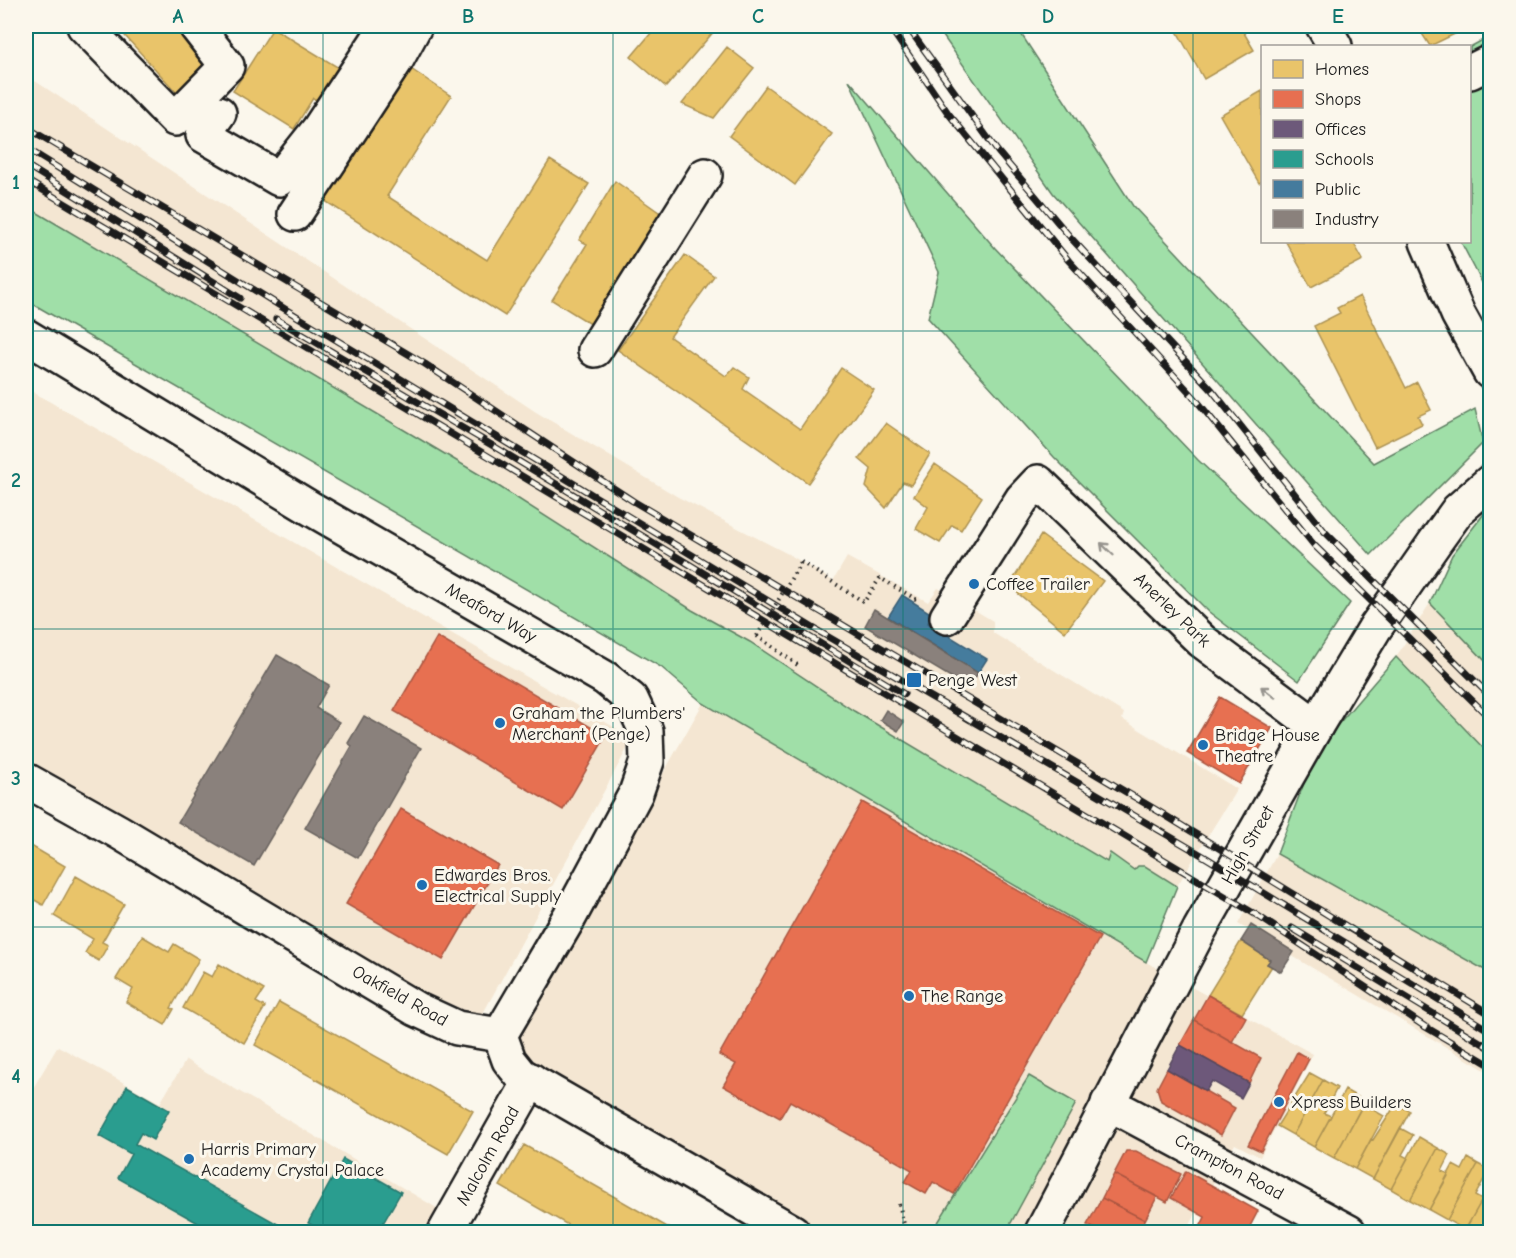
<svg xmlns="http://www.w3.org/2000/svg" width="1516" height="1258" viewBox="0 0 1516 1258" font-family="'Comic Neue',sans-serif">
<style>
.built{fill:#f4e6d2}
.green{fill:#a0dfa8;stroke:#5e7e62;stroke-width:1.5}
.homes{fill:#e9c46a;stroke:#ac9253;stroke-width:1.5}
.shops{fill:#e76f51;stroke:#aa5641;stroke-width:1.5}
.offices{fill:#6d597a;stroke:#55475e;stroke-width:1.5}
.schools{fill:#2a9d8f;stroke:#26766c;stroke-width:1.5}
.public{fill:#457b9d;stroke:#395e76;stroke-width:1.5}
.industry{fill:#8a817c;stroke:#69635f;stroke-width:1.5}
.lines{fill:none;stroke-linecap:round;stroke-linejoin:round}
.minor-casing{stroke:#1c1c1c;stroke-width:38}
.major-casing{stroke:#1c1c1c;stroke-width:38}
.path{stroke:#1c1c1c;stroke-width:4;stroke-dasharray:1.5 4.5;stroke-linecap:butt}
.minor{stroke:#fbf7ec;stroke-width:33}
.major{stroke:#fbf7ec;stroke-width:33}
.rail-casing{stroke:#1c1c1c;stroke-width:7}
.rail{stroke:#fbf7ec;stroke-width:4.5;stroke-dasharray:14;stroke-linecap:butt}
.path-bridge{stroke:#1c1c1c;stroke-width:4;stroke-dasharray:1.5 4.5;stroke-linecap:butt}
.oneway{stroke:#97948e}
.grid{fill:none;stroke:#0f766e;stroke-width:1.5;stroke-opacity:0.55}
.poi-dot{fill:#1f6fb2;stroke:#fbf7ec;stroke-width:2}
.labels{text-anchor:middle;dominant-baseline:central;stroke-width:6;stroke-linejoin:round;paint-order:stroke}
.poi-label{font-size:18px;fill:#1c1c1c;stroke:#fbf7ec;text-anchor:start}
.street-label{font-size:18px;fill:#1c1c1c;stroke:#fbf7ec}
.neatline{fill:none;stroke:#0f766e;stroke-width:2}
.grid-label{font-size:20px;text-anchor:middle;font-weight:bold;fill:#0f766e}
</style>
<rect width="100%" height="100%" fill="#fbf7ec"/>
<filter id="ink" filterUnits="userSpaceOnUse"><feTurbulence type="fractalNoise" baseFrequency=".0167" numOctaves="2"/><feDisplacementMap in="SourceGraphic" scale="12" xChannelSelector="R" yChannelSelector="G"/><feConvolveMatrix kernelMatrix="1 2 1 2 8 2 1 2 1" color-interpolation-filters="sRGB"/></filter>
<g filter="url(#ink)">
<path class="built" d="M26 75 536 412 678 497 790 555 833 581 847 557 928 602 938 588 993 621V633L1124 713 1122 719 1237 789 1177 886 1145 866 1134 870 1110 853 1107 862 854 711 750 642 692 610 492 482 26 206Z
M26 388 633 738 475 1028 26 765Z
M1430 603 1490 666V755L1396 657Z
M703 703 1146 962 1313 1054 1260 1157 1235 1144 1186 1232H1173L1154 1222 1149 1232H736L743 1220 494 1073Z
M1277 854 1490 973V1073L1238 924Z
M58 1046 160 1103 186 1060 447 1214 437 1232H26V1100Z"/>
<path class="green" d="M936 26H1016L1133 206 1374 463 1475 409 1483 443 1371 555 1053 193Z
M1490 36V298L1461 242H1470V47Z
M849 80 995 248 1198 460 1350 603 1299 681 1209 612 1054 457 928 318 939 272Z
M26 206 492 482 692 610 750 642 854 711 1107 862 1110 853 1134 870 1138 866H1145L1177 886 1146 962 703 703 661 667 26 300Z
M1490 506V666L1430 603 1452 555Z
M1396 657 1490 755V973L1277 854 1317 749Z
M1029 1076 1076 1103 1006 1232H932Z"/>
<path class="homes" d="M116 26H189L217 56 177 93Z
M657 26H710L715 30 666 87 631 57Z
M1174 26H1240L1254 50 1204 79Z
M1417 26H1471L1430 46Z
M273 28 339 68 319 101 313 98 294 129 233 91Z
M727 47 754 68 714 118 682 104Z
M408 67 451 96 387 196 487 260 550 160 589 184 505 316 322 199Z
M766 86 832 134 795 185 729 136Z
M1262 91V181L1259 183 1220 115Z
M615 181 670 220 602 331 552 300 587 244 579 240Z
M1286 242H1353L1363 260 1311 287Z
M685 255 714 276 670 337 726 376 734 367 749 377 743 389 800 429 841 368 874 390 808 483 618 350Z
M1360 296 1406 388 1417 382 1431 410 1418 416 1422 424 1375 447 1314 326 1340 313 1337 308Z
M886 423 930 454 911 485 903 482 886 508 866 487 871 469 859 459Z
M935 464 982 497 961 530 952 525 940 543 916 529 928 507 914 496Z
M1041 535 1103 581 1065 632 1009 586Z
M26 843 65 866 43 905 26 895Z
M76 876 124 904 102 942 108 945 99 961 85 953 93 939 54 916Z
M142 936 169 952 174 944 199 959 171 1008 174 1009 165 1025 126 1002 133 989 116 979Z
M1241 941 1270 960 1267 964 1272 966 1242 1014 1208 995Z
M219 964 264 990 256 1002 265 1007 244 1043 183 1008 203 972 212 977Z
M279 1002 473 1111 448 1154 255 1045Z
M1310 1073 1323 1080 1293 1135 1277 1126Z
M1323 1080 1337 1088 1324 1113 1331 1116 1314 1147 1293 1135Z
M1345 1090 1365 1101 1334 1158 1314 1147Z
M1363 1104 1384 1116 1355 1169 1334 1158Z
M1396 1104 1410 1111 1373 1179 1355 1169 1371 1139 1373 1140Z
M1400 1128 1413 1135 1402 1155 1408 1158 1391 1189 1373 1179Z
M1419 1137 1438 1148 1410 1200 1391 1189Z
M524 1145 676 1232H580L500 1186Z
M1438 1148 1450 1155 1442 1171 1449 1174 1429 1210 1410 1200Z
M1468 1158 1478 1164 1447 1220 1429 1210 1453 1165 1462 1170Z
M1478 1164 1489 1170 1475 1196 1482 1200 1465 1230 1447 1220Z
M1482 1200 1490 1204V1226L1487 1232H1470L1465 1230Z"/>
<path class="shops" d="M437 637 606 736 563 810 394 711Z
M1220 697 1272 728 1239 784 1187 753Z
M862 802 1100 937 954 1194 933 1182 926 1194 905 1182 912 1170 790 1101 780 1118 723 1086 736 1064 719 1055Z
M401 809 498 865 443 960 346 904Z
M1208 995 1246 1017 1232 1042 1194 1020Z
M1194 1020 1261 1058 1249 1083 1180 1045Z
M1297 1052 1309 1059 1261 1151 1248 1145Z
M1167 1069 1235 1108 1221 1135 1161 1101 1157 1088Z
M1126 1151H1136L1181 1174 1167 1202 1114 1174Z
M1186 1171 1258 1211 1247 1232H1193L1195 1229 1198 1231 1205 1217 1171 1198Z
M1114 1174 1157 1197 1145 1220 1102 1198Z
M1102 1198 1145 1220 1139 1232H1102L1087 1225Z"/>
<path class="offices" d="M1180 1045 1249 1083 1241 1098 1212 1081 1206 1091 1167 1069Z"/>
<path class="schools" d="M127 1086 169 1110 153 1140 141 1133 135 1144 292 1232H214L118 1178 131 1154 99 1136Z
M343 1159 401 1192 378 1232H318L320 1229 308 1223Z"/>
<path class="public" d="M902 595 932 614 928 623 987 659 978 673 888 617Z"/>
<path class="industry" d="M874 609 978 673 969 688 865 626Z
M277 655 329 685 316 708 339 722 254 866 178 822Z
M886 710 904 722 898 731 880 720Z
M364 716 421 748 358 858 305 828 352 746 348 743Z
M1251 925 1294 952 1281 972 1267 964 1270 960 1241 941Z"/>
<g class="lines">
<defs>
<path id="minor" d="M84 26 175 119 227 66 196 26
M1323 26 1335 46
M1470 72 1490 62
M219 113 203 135 279 179 318 130 387 26
M295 214 397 59 415 26
M1427 242 1458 314 1490 372
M26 336 310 508 605 678 631 699 646 731 647 761 636 793 570 916 500 1035
M595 350 705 175
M947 617 1022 499 1038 482 1202 641 1316 726
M26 780 119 832 416 1009 457 1028 500 1035 509 1060 521 1075 793 1232
M1108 1103 1349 1232
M445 1232 531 1080"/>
<path id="major" d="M1042 1232 1200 929 1316 726 1375 628 1435 542 1458 510 1490 482"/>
</defs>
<use href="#minor" class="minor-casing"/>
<use href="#major" class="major-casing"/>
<path class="path" d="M801 562 864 602 880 578 919 601
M757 636 799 666
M899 1204 906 1232"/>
<use href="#minor" class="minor"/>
<use href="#major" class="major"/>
<defs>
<path id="rail" d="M889 26 948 113 1069 261 1193 396 1314 545 1490 718
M907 26 998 152 1071 238 1212 390 1325 532 1490 696
M26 127 425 364 633 501 1158 811 1490 1014
M26 148 285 309 813 628 1205 857 1490 1031
M26 165 240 298
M26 180 1255 914 1424 1026 1490 1065
M276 319 495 447 904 694
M1292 928 1490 1048"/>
</defs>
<use href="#rail" class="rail-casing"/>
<use href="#rail" class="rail"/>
<path class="path-bridge" d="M757 636 801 562"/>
</g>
<defs><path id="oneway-shaft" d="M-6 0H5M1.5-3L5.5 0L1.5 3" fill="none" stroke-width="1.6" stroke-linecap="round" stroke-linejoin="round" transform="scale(1.5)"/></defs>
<g class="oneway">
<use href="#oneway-shaft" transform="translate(1107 549) rotate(-136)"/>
<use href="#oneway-shaft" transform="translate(1268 692) rotate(-142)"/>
</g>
</g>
<path class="grid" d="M323 26V1232M613 26V1232M903 26V1232M1193 26V1232M26 331H1490M26 629H1490M26 927H1490"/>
<g class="poi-dot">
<circle cx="974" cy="584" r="6"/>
<rect x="906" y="672" width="16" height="16" rx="3"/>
<circle cx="500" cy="723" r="6"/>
<circle cx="1203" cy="745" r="6"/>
<circle cx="422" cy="885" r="6"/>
<circle cx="909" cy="996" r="6"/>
<circle cx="1279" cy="1102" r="6"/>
<circle cx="189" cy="1159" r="6"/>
</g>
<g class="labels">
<g class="poi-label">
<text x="986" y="584">Coffee Trailer</text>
<text x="928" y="680">Penge West</text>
<text x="512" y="713">Graham the Plumbers'<tspan x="512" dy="21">Merchant (Penge)</tspan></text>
<text x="1215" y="735">Bridge House<tspan x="1215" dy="21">Theatre</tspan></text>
<text x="434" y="875">Edwardes Bros.<tspan x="434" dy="21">Electrical Supply</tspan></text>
<text x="921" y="996">The Range</text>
<text x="1291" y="1102">Xpress Builders</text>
<text x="201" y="1149">Harris Primary<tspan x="201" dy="21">Academy Crystal Palace</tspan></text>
</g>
<g class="street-label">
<text transform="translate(1172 610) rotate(44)">Anerley Park</text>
<text transform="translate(491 613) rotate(30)">Meaford Way</text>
<text transform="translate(1248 845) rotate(-60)">High Street</text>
<text transform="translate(400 996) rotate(29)">Oakfield Road</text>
<text transform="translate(488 1156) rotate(-61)">Malcolm Road</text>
<text transform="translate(1229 1167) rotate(28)">Crampton Road</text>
</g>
</g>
<rect width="1516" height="1258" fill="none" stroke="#fbf7ec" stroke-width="66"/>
<rect x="1261" y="45" width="210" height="198" fill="#fbf7ec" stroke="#a29f99" stroke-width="1.5"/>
<rect x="1273" y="60" width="30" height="18" fill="#e9c46a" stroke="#a29f99" stroke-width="1.5"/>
<text x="1315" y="75" font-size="18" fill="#1c1c1c">Homes</text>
<rect x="1273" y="90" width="30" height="18" fill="#e76f51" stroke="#a29f99" stroke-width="1.5"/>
<text x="1315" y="105" font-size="18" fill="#1c1c1c">Shops</text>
<rect x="1273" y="120" width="30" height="18" fill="#6d597a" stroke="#a29f99" stroke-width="1.5"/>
<text x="1315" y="135" font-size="18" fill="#1c1c1c">Offices</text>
<rect x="1273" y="150" width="30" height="18" fill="#2a9d8f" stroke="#a29f99" stroke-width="1.5"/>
<text x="1315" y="165" font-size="18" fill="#1c1c1c">Schools</text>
<rect x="1273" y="180" width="30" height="18" fill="#457b9d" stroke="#a29f99" stroke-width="1.5"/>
<text x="1315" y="195" font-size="18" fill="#1c1c1c">Public</text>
<rect x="1273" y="210" width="30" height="18" fill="#8a817c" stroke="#a29f99" stroke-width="1.5"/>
<text x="1315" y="225" font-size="18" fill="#1c1c1c">Industry</text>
<rect x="33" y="33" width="1450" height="1192" class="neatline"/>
<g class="grid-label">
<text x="178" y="23">A</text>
<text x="468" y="23">B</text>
<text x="758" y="23">C</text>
<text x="1048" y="23">D</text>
<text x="1338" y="23">E</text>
<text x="16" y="189">1</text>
<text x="16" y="487">2</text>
<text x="16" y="785">3</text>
<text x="16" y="1083">4</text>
</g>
</svg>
